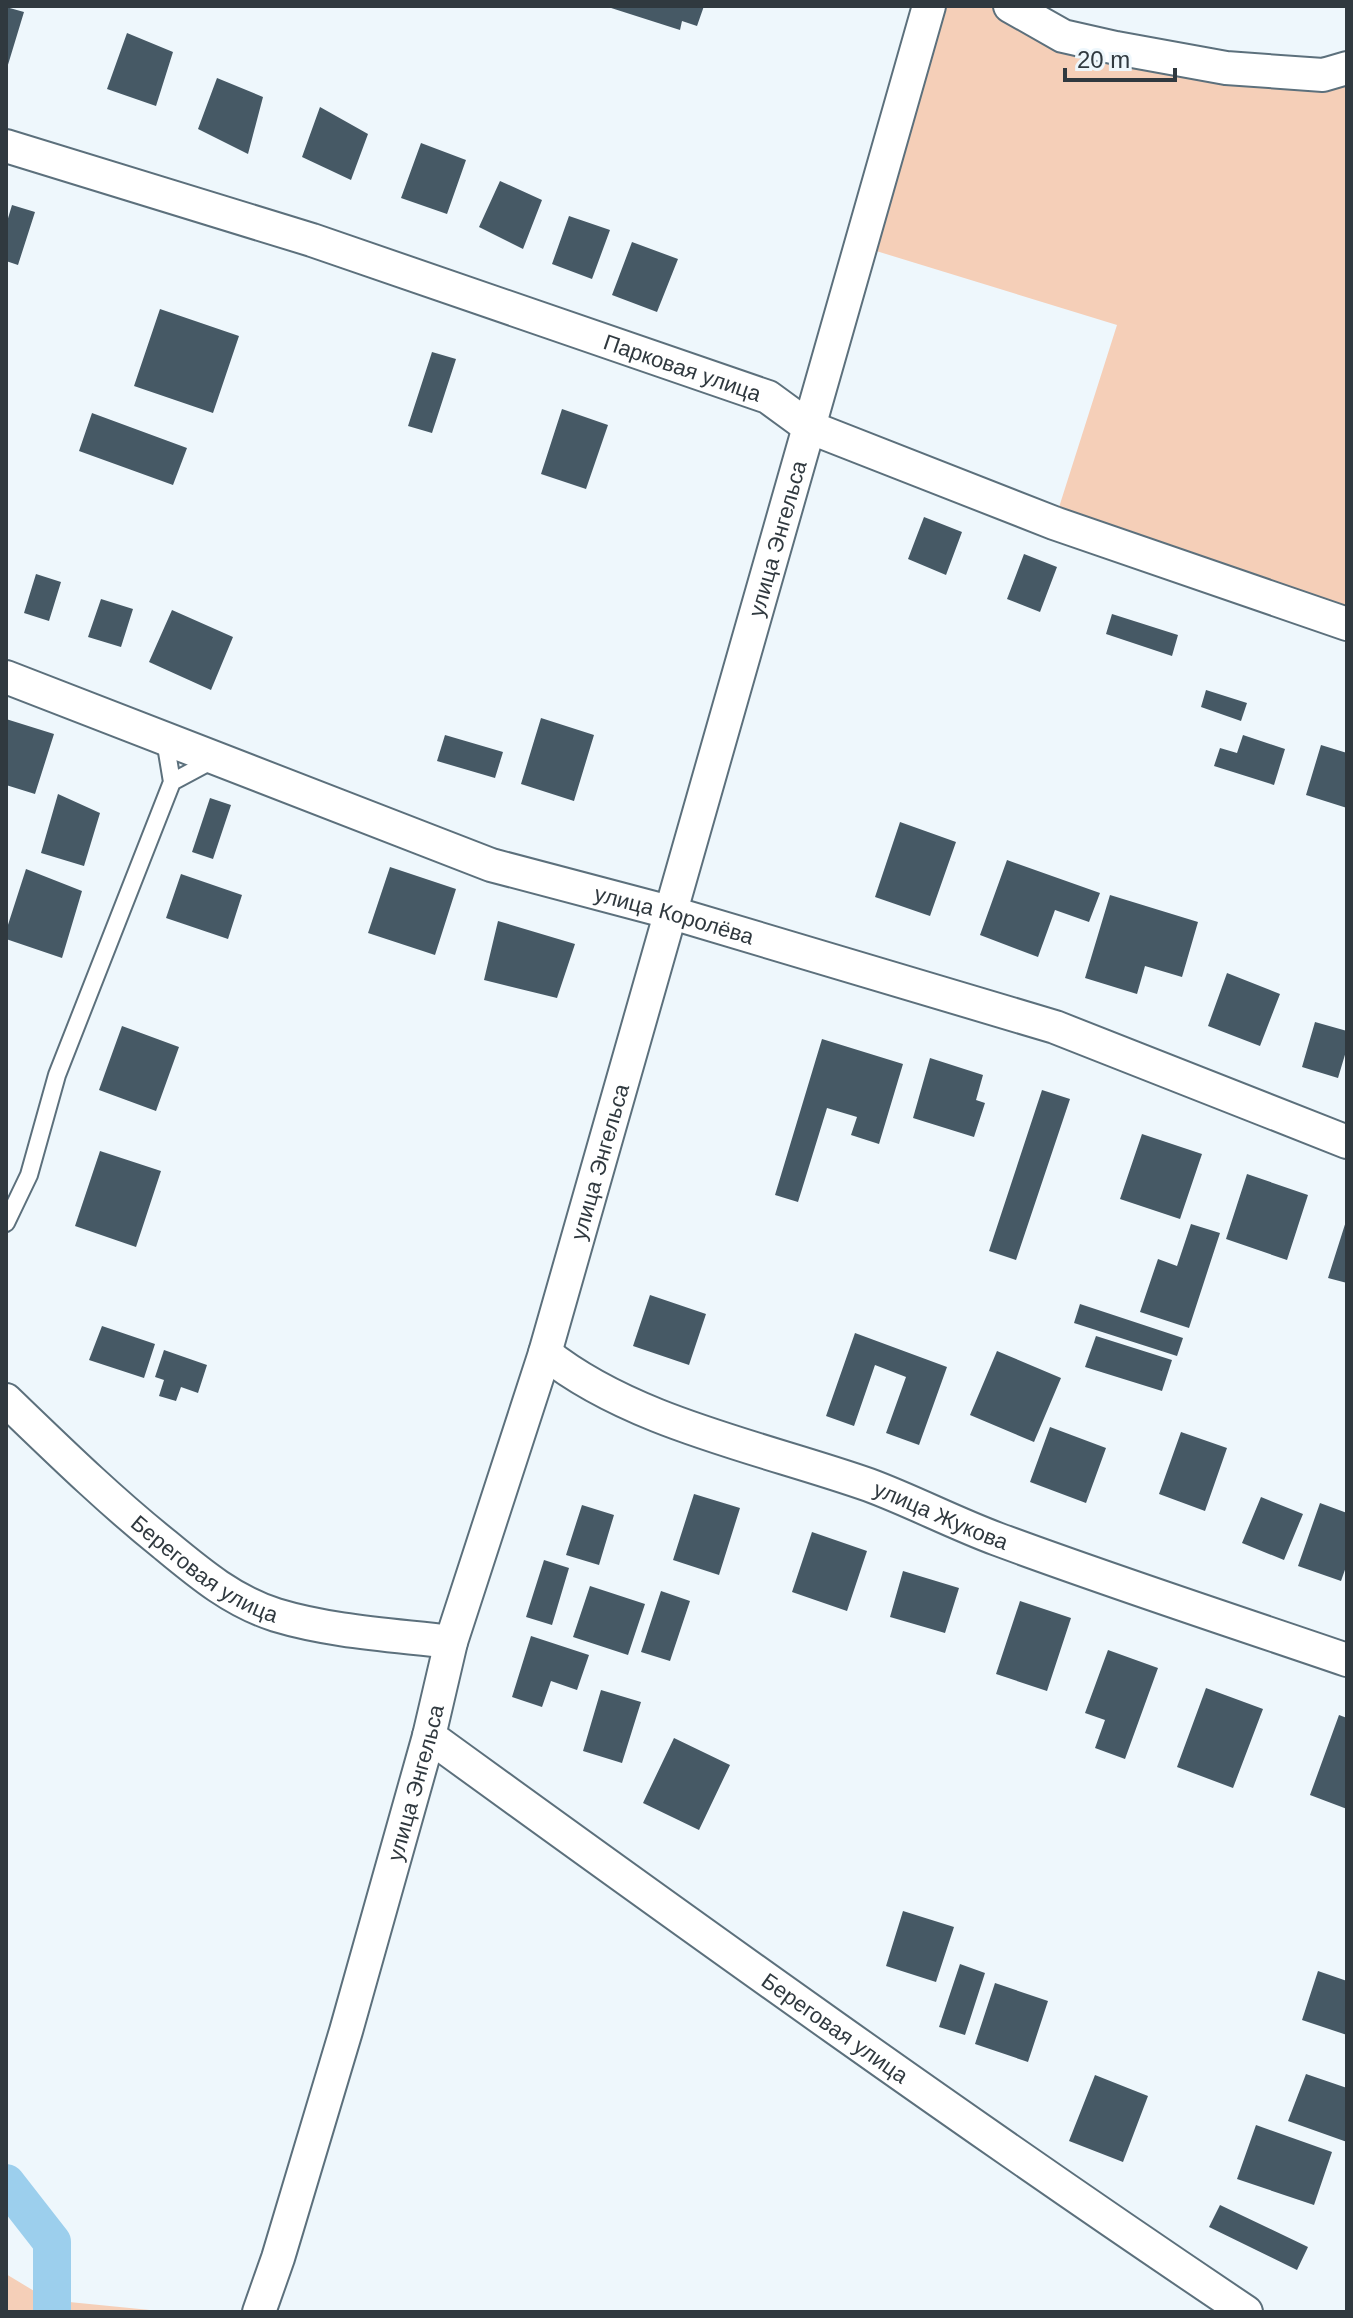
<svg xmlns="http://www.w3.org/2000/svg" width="1353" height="2318" viewBox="0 0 1353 2318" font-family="Helvetica,sans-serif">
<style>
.green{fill:#f5cfb8}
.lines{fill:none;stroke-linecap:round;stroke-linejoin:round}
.canal{stroke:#9ccfed;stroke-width:38}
.building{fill:#465965}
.lane-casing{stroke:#5c707c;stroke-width:20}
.street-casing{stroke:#5c707c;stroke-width:36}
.lane{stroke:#fff;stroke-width:16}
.street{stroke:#fff;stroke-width:32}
.labels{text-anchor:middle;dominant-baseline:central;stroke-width:8;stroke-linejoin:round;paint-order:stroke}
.street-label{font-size:22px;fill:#30393f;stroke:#eef7fc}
</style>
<rect width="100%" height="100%" fill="#eef7fc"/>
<path class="green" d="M929 6H1010L1063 36 1347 68V624L1054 523 1117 325 860 246Z
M6 2274 49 2300 170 2312H6Z"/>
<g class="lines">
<path class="canal" d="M6 2183 52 2242V2312"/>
</g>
<path class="building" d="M704 6 697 26 682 21 680 30 608 7Z
M6 7 24 12 7 68H6Z
M127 33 173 52 156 106 107 89Z
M217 78 263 97 248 154 198 129Z
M320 107 368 134 351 180 302 157Z
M421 143 466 160 447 214 401 198Z
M500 181 542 200 523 249 479 227Z
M12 205 35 212 18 265 6 261V225Z
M569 216 610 230 592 279 552 264Z
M632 242 678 259 657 312 612 295Z
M160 309 239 336 213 413 134 386Z
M432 352 456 359 432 433 408 426Z
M562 409 608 425 586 489 541 474Z
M92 413 187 448 173 485 79 451Z
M924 517 962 532 946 575 908 559Z
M1024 554 1057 567 1040 612 1007 599Z
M36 574 61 582 49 621 24 613Z
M101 599 133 609 121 647 88 637Z
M172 610 233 637 211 690 149 662Z
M1112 614 1178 635 1172 656 1106 634Z
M1206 690 1247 703 1241 721 1201 707Z
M541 718 594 735 574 801 521 784Z
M6 719 54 734 35 794 6 785Z
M445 735 503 752 495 778 437 761Z
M1243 735 1285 749 1274 785 1214 766 1220 748 1237 753Z
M1321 745 1347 753V808L1306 795Z
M58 794 100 813 84 866 41 853Z
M210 798 231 805 213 859 192 852Z
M900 822 956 842 930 916 875 897Z
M1007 860 1100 893 1089 922 1055 910 1038 957 980 935Z
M390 867 456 889 435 955 368 933Z
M26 869 82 891 62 958 6 939V931Z
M181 874 242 895 228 939 166 918Z
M1110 895 1198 922 1182 977 1145 966 1137 994 1085 978Z
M498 921 575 944 557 998 484 980Z
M1227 973 1280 994 1260 1046 1208 1026Z
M1315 1022 1347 1031V1048L1338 1078 1302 1067Z
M122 1026 179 1047 156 1111 99 1090Z
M822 1039 903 1064 879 1144 851 1135 857 1117 827 1108 798 1202 775 1195Z
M930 1058 983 1075 976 1100 985 1103 974 1137 913 1118Z
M1042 1090 1070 1099 1016 1260 989 1251Z
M1142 1134 1202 1154 1180 1219 1120 1199Z
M100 1151 161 1171 136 1247 75 1226Z
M1247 1174 1308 1195 1287 1260 1226 1239Z
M1347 1218V1283L1328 1278Z
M1191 1224 1220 1233 1189 1328 1140 1312 1158 1259 1177 1266Z
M650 1295 706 1314 689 1365 633 1346Z
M1080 1304 1183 1338 1177 1356 1074 1323Z
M102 1326 155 1344 144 1378 89 1360Z
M855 1333 947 1367 919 1445 886 1433 906 1377 875 1365 854 1426 826 1416Z
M1096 1336 1172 1360 1162 1391 1085 1367Z
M164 1350 207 1365 198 1393 181 1387 176 1401 159 1396 164 1380 155 1377Z
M997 1351 1061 1378 1034 1442 970 1415Z
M1050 1427 1106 1448 1086 1503 1030 1482Z
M1181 1432 1227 1448 1205 1511 1159 1494Z
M694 1494 740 1508 719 1575 673 1560Z
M1261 1497 1303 1514 1284 1560 1242 1543Z
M1320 1503 1347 1513V1564L1341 1581 1298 1566Z
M582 1505 614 1515 599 1565 566 1555Z
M812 1532 867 1551 847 1611 792 1592Z
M544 1560 569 1568 552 1625 526 1617Z
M903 1571 959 1588 945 1633 890 1617Z
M590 1586 645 1604 628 1655 573 1637Z
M661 1591 690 1601 670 1661 641 1652Z
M1020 1601 1071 1618 1047 1691 996 1674Z
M531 1636 589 1655 577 1690 551 1681 542 1707 512 1697Z
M1108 1650 1158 1668 1125 1759 1095 1748 1105 1720 1085 1713Z
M1206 1688 1263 1709 1233 1788 1177 1767Z
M601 1690 641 1702 622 1763 583 1751Z
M1339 1715 1347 1718V1809L1310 1795Z
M674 1738 730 1765 699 1830 643 1803Z
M903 1911 954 1927 936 1982 886 1966Z
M960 1964 985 1973 965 2035 939 2027Z
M1318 1971 1347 1981V2035L1302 2020Z
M995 1983 1048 2001 1028 2062 975 2044Z
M1306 2074 1347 2088V2142L1288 2121Z
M1095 2075 1148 2096 1123 2162 1069 2141Z
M1256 2125 1332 2152 1314 2205 1237 2179Z
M1220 2205 1308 2247 1297 2270 1209 2227Z"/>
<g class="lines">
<defs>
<path id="lane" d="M172 782 215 759
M6 1223 29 1175 57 1075 172 782 165 740"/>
<g id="street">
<path d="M1010 6 1063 36 1116 48 1226 68 1323 75 1347 68"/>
<path id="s1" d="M6 146 312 240 768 397 809 427 1054 523 1347 624"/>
<path id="s2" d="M6 677 491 865 669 912 1055 1027 1347 1142"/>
<path id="s3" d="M545 1353C632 1423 764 1448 869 1485 912 1501 954 1523 997 1539 1113 1582 1230 1620 1347 1660"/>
<path id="s4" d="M6 1400C58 1450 108 1499 164 1544 199 1573 232 1601 276 1615 332 1632 394 1635 451 1642"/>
<path id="s5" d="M429 1736C699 1932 969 2126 1246 2312"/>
<path id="s6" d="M259 2312 278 2258 346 2031 429 1736 451 1642 545 1353 929 6"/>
</g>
</defs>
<use href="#lane" class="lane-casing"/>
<use href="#street" class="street-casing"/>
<use href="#lane" class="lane"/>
<use href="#street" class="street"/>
</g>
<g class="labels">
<g class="street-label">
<text stroke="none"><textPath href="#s1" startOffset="712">Парковая улица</textPath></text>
<text stroke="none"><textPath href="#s6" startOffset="1848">улица Энгельса</textPath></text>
<text stroke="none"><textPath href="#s2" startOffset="710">улица Королёва</textPath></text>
<text stroke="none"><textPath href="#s6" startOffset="1200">улица Энгельса</textPath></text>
<text stroke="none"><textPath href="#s3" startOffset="430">улица Жукова</textPath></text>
<text stroke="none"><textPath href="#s4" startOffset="262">Береговая улица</textPath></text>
<text stroke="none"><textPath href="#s6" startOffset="552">улица Энгельса</textPath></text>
<text stroke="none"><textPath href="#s5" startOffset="500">Береговая улица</textPath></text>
</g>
</g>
<rect width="1353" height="2318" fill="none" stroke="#30393f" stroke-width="16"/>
<path d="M1065 68v12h110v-12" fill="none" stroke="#30393f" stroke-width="4"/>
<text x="1077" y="68" font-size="24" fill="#30393f" stroke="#eef7fc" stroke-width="6" paint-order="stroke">20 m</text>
</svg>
